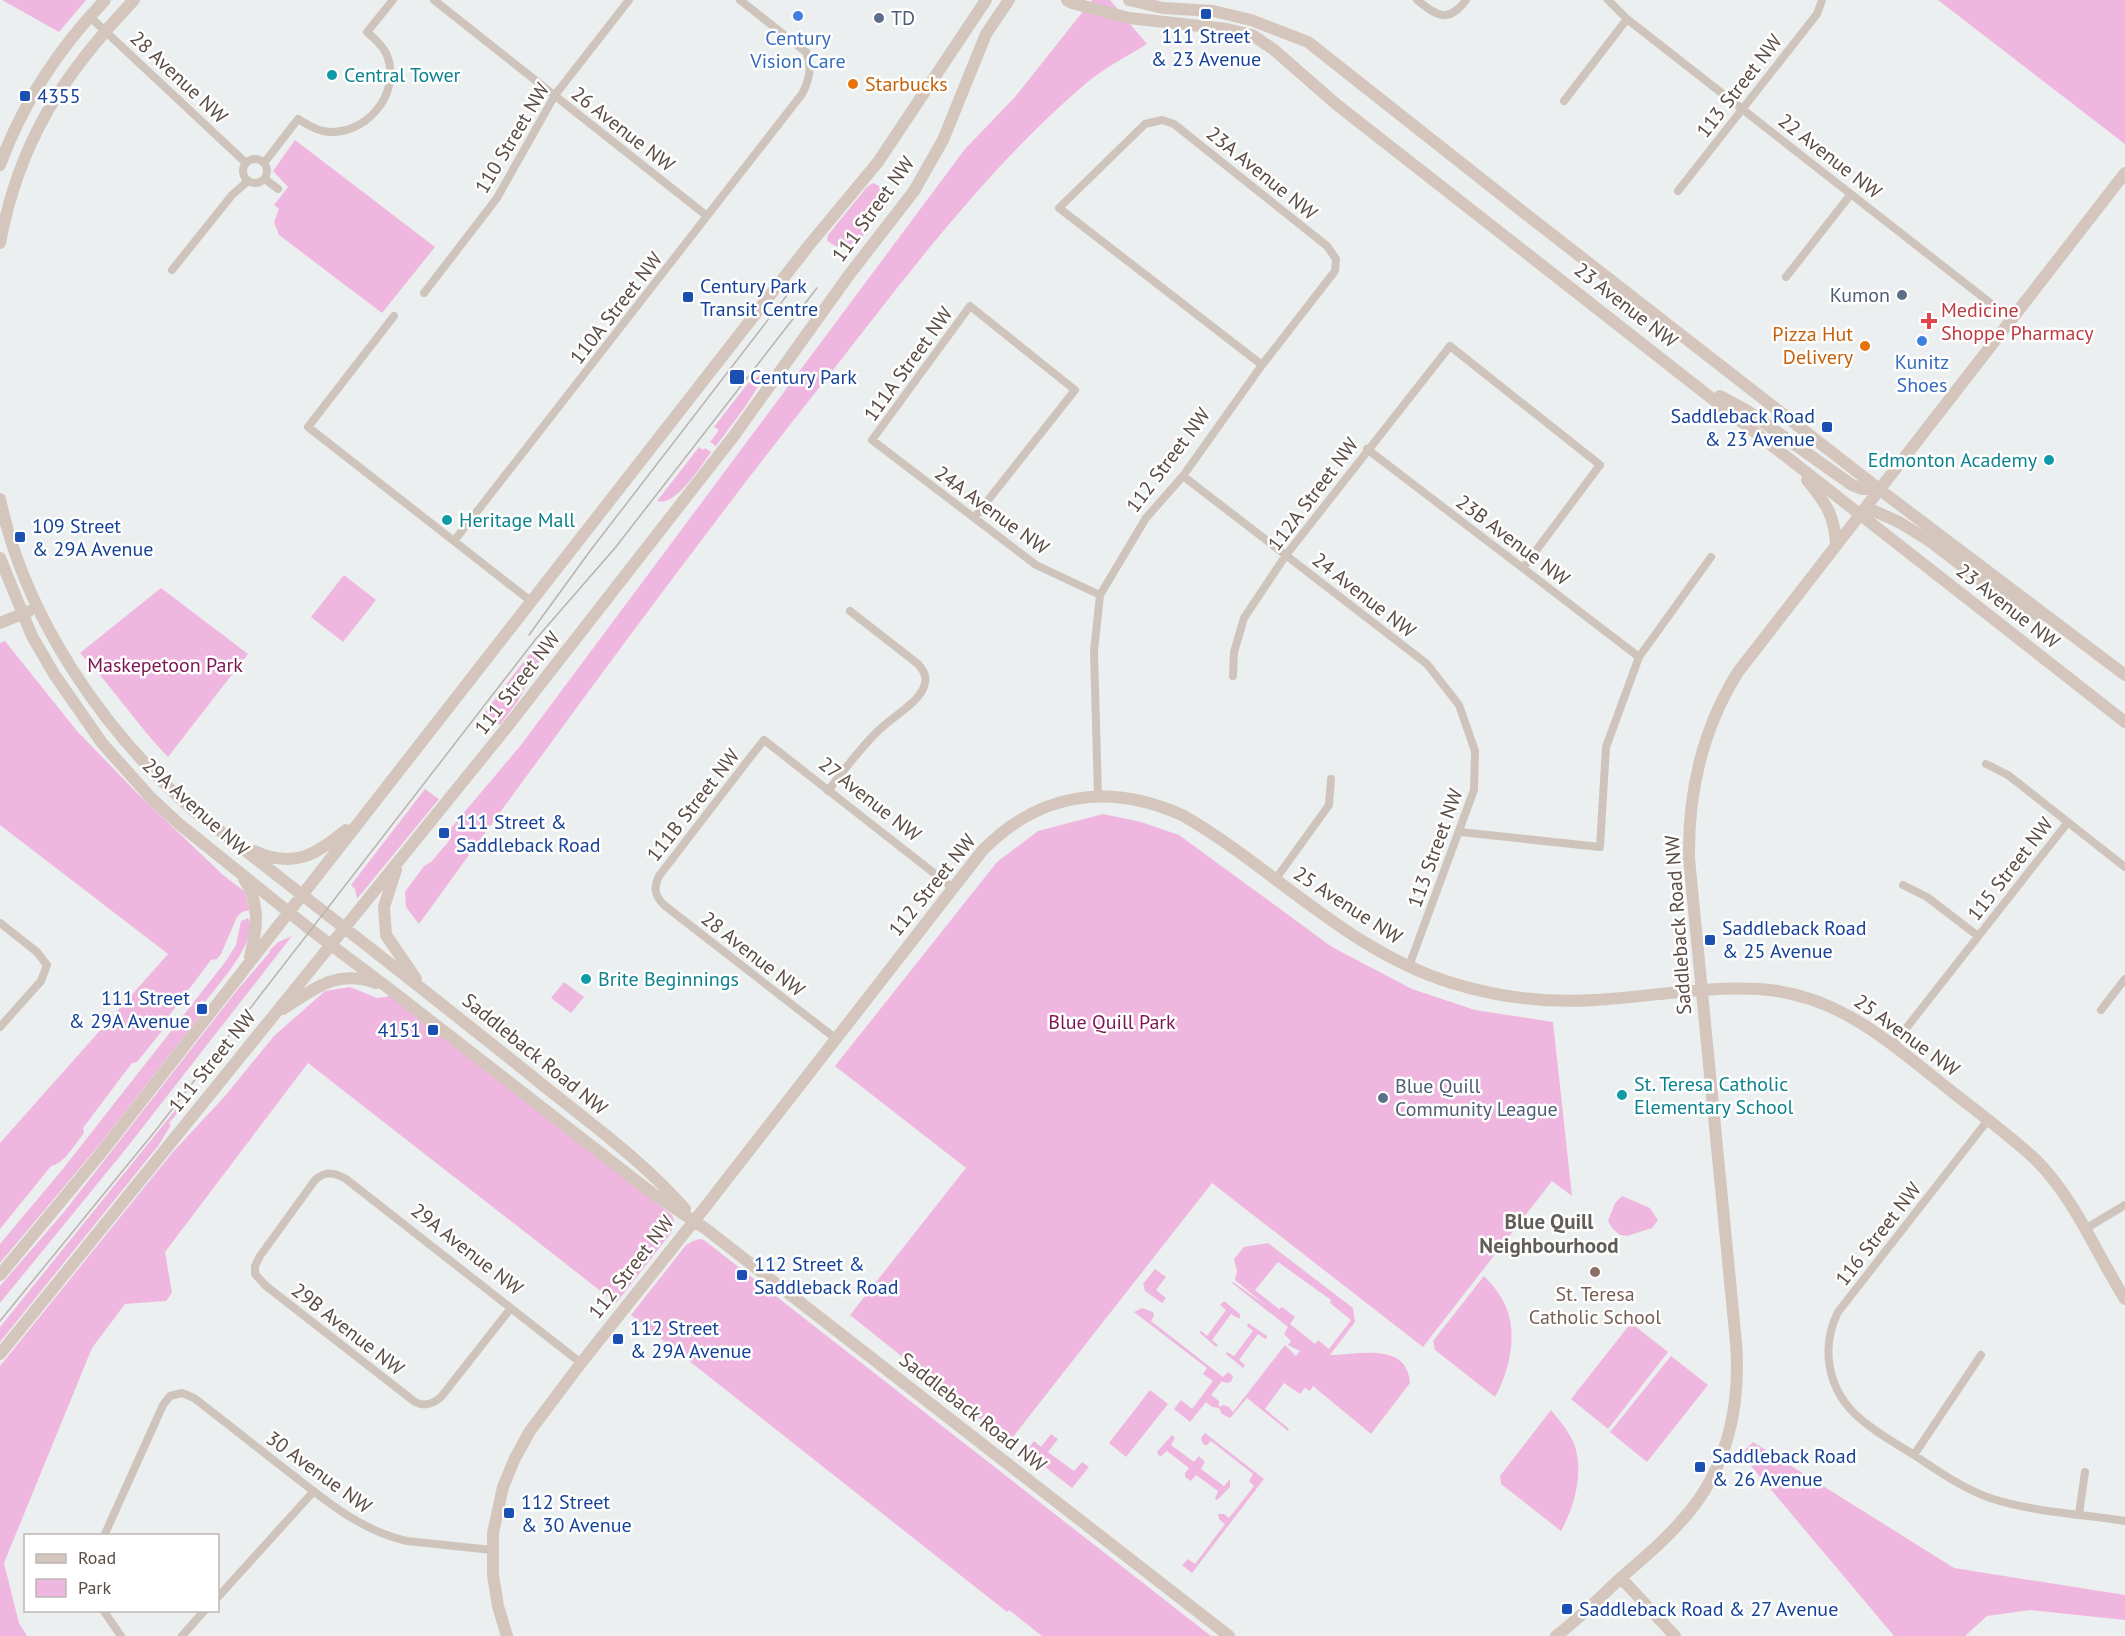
<svg xmlns="http://www.w3.org/2000/svg" width="2125" height="1636" viewBox="0 0 2125 1636" font-family="'PT Sans',sans-serif">
<style>
.green{fill:#efb7df;fill-rule:evenodd}
.lines{fill:none;stroke-linecap:round;stroke-linejoin:round}
.street{stroke:#cfc4bc;stroke-width:8}
.secondary{stroke:#d4c6bc;stroke-width:12}
.tram{stroke:#b7b3ae;stroke-width:1.5}
.transit-dot{fill:#1a4fb4;stroke:#fff;stroke-width:2}
.shop-dot{fill:#3f7fe0;stroke:#fff;stroke-width:2}
.service-dot{fill:#5c6f8a;stroke:#fff;stroke-width:2}
.culture-dot{fill:#0f9aa8;stroke:#fff;stroke-width:2}
.food-dot{fill:#e8710a;stroke:#fff;stroke-width:2}
.health-dot{fill:#e0444e;stroke:#fff;stroke-width:2}
.education-dot{fill:#8d6e63;stroke:#fff;stroke-width:2}
.labels{text-anchor:middle;dominant-baseline:central;stroke-width:5;stroke-linejoin:round;paint-order:stroke}
.service-label{font-size:20px;fill:#4e5e75;stroke:#fff;text-anchor:start}
.transit-label{font-size:20px;fill:#164399;stroke:#fff;text-anchor:start}
.shop-label{font-size:20px;fill:#366cbe;stroke:#fff}
.culture-label{font-size:20px;fill:#0d838f;stroke:#fff;text-anchor:start}
.street-label{font-size:20px;fill:#5a4c44;stroke:#fff}
.food-label{font-size:20px;fill:#c56008;stroke:#fff;text-anchor:start}
.health-label{font-size:20px;fill:#be3a42;stroke:#fff;text-anchor:start}
.park-label{font-size:20px;fill:#7d1351;stroke:#fff}
.education-label{font-size:20px;fill:#785e54;stroke:#fff}
.neighbourhood-label{font-size:21px;font-weight:bold;fill:#615d59;stroke:#fff}
</style>
<rect width="100%" height="100%" fill="#ecefef"/>
<path class="green" d="M2 0H86L59 32Z
M1092 0H1110L1147 44C1126 57 1102 69 1084 85 984 171 906 277 826 379 685 557 552 741 419 924L406 907 405 892 424 866 431 862 449 841 451 828 521 745 965 149 1015 97Z
M1938 0H2125V144Z
M295 140 435 247 382 313 279 235 274 222 279 209 274 205 288 187 273 171Z
M873 183C877 185 882 187 884 192 889 202 862 242 852 246 844 250 832 246 827 240L828 235 867 187Z
M764 373 766 374 745 407 716 446 710 442 719 430 714 427 749 382Z
M699 447 703 450 705 448 711 452C701 466 676 507 657 501Z
M344 575 376 600 343 642 311 617Z
M161 588 248 654 168 757C136 724 112 686 80 653Z
M5 641 77 731 138 794 223 875 244 891 250 910 242 912 237 917 221 954 217 959 211 960 162 1025V1031L137 1062 132 1063 83 1128 84 1133C75 1144 65 1163 51 1166L0 1229V1143L168 954 0 825V643Z
M552 641 540 657 541 658 518 701 500 725 484 713 532 651Z
M425 789 439 799 357 899 355 889 351 885Z
M1103 814 1141 822 1179 835 1332 947 1412 989 1475 1010 1553 1022 1572 1196 1552 1181 1423 1347 1212 1183 1009 1442 850 1315 966 1168 835 1066 997 862 1038 831Z
M248 918C261 938 217 986 205 1002L202 1000 198 1005 204 1011 100 1144 0 1263V1244L62 1170 226 961 236 945 241 921Z
M292 936 125 1150 0 1303V1286L64 1212 238 989 270 952 269 951 278 942Z
M564 982 584 997 571 1013 551 998Z
M350 987 377 998 391 996 672 1215 674 1221 671 1233 616 1303 308 1063 165 1252 172 1293 166 1301 125 1304 92 1348 4 1563 19 1623 27 1636H0V1366L172 1153 225 1096 274 1036 325 991Z
M181 1103 184 1105 169 1123 171 1125 158 1146 0 1342V1327Z
M1622 1196 1650 1208 1658 1220 1652 1228 1627 1236 1620 1235 1613 1229 1608 1221 1615 1203Z
M700 1239 704 1240 1211 1636H1042L1009 1610 1007 1612 631 1315 686 1245 693 1241Z
M1268 1243 1353 1308 1355 1322 1330 1355C1359 1355 1407 1341 1410 1383L1371 1434 1313 1386 1310 1391 1305 1388 1300 1394 1284 1383 1265 1409 1289 1429 1288 1431 1247 1398 1230 1418 1222 1414 1219 1408 1212 1407 1206 1402 1190 1422 1174 1409 1181 1400 1192 1409 1213 1381 1203 1374 1207 1368 1134 1312 1142 1308 1153 1312 1154 1316 1151 1321 1223 1377 1228 1372 1233 1376 1231 1382 1226 1383 1222 1381 1211 1395 1219 1401V1407L1223 1405 1229 1407 1233 1412 1285 1345 1296 1356 1300 1351 1288 1345 1291 1341 1284 1334 1288 1327 1232 1283 1233 1282 1265 1305 1235 1280 1237 1271 1234 1259 1244 1247ZM1278 1262 1331 1300 1330 1303 1351 1320 1329 1349 1318 1340 1315 1344 1290 1324 1295 1317 1282 1307 1279 1309 1255 1290Z
M1155 1269 1166 1277 1156 1290 1166 1298 1162 1303 1145 1291 1143 1284Z
M1484 1276C1493 1285 1501 1295 1506 1307 1518 1335 1509 1372 1495 1397L1435 1350 1433 1341Z
M1224 1301 1240 1314V1318H1238L1231 1314 1212 1340 1218 1345 1216 1347 1199 1332 1201 1331 1207 1336 1226 1310 1220 1305Z
M1248 1323 1267 1336V1338L1265 1339 1258 1334 1239 1360 1245 1365 1243 1368 1226 1354 1227 1352 1234 1356 1253 1331 1247 1326Z
M1631 1323 1668 1352 1608 1429 1571 1399Z
M1671 1356 1708 1385 1647 1462 1610 1432Z
M1150 1390 1168 1404 1126 1457 1109 1443Z
M1551 1410C1559 1420 1567 1429 1573 1441 1585 1469 1575 1506 1561 1531L1501 1484 1500 1476Z
M1205 1433 1264 1479 1192 1573 1182 1565 1188 1559 1195 1564 1225 1524 1219 1519 1218 1514H1224L1229 1518 1254 1486 1249 1481 1253 1474 1211 1441 1207 1445 1203 1444 1201 1438Z
M1051 1434 1058 1439 1048 1452 1074 1471 1082 1462 1089 1467 1072 1488 1026 1452 1034 1441 1041 1447Z
M1172 1435 1175 1438 1171 1445 1194 1462 1199 1456 1205 1462 1201 1469 1224 1486 1230 1479V1487L1217 1500 1215 1499 1218 1491 1196 1475 1191 1481 1185 1477V1473L1189 1468 1167 1451 1161 1456 1158 1455 1157 1452Z
M1753 1442 1954 1568 2125 1595V1620L2030 1610 1987 1616 1965 1636H1894L1741 1454Z"/>
<g class="lines">
<path class="street" d="M434 0 707 216
M1417 0C1437 16 1448 24 1466 0
M1608 0 1627 19 2012 320
M89 16 246 163
M1564 101 1627 19
M243 171a12 12 0 1 1 24 0a12 12 0 1 1-24 0Z
M264 163 298 119C306 124 313 129 323 131 364 139 404 93 386 53 382 45 374 38 367 32L393 0
M265 179 278 189
M1678 191 1817 14 1822 0
M172 270 232 195 248 181
M1786 277 1851 194
M424 293 497 198 555 95 629 0
M394 316 308 427 532 602
M1367 449 1639 657
M1183 476 1427 664 1459 705 1475 751 1474 790 1409 966
M974 518 1075 390 970 306 872 440 1036 565 1100 595
M454 541 802 94C809 81 813 66 806 52L740 0
M1233 676 1234 652 1244 618 1286 555 1450 346 1600 465 1523 568
M1986 764 2008 775 2125 867
M828 791C844 770 860 748 879 730 891 718 916 704 923 689 928 679 925 672 918 664L850 611
M1098 796 1094 651 1100 595 1146 518 1183 476 1262 365 1335 271 1336 259 1327 246 1174 124 1162 120 1145 124 1059 208 1262 365
M1460 832 1600 847 1606 747 1639 657 1711 557
M1275 880 1329 805 1331 779
M1903 885 1927 897 1978 936
M0 923 37 952 47 965 41 981 0 1027
M2101 1010 2125 979
M835 1038 664 905C655 896 653 888 659 876L752 755 764 740 953 888
M1893 1045 2068 822
M1988 1120 1838 1312C1821 1346 1827 1386 1854 1413 1871 1430 1894 1442 1914 1455 1938 1471 1962 1488 1990 1498 2032 1512 2081 1514 2125 1521
M2085 1229 2125 1205
M511 1308 441 1397C433 1404 425 1407 415 1402L266 1286 255 1274V1266L260 1256 315 1180C325 1171 334 1172 346 1179L581 1363
M1914 1455 1981 1355
M2079 1514 2085 1472
M104 1536 163 1405 170 1396 182 1393 194 1398C224 1421 254 1445 285 1469 323 1498 358 1530 407 1541L492 1550
M218 1597 314 1491
M103 1610 121 1636
M182 1636 205 1610"/>
<path class="secondary" d="M1067 0 1072 3 1129 18 1227 29 1252 35 1273 49 1336 104 2125 722
M1129 0 1163 8 1213 11 1251 20 1308 42 1527 215 1892 499 2125 675
M0 165C23 102 59 48 105 0
M0 243C19 141 64 73 134 0
M1720 396 1746 410 1852 485 1863 489H1879
M1807 480C1825 502 1835 515 1836 545
M0 499C25 617 103 731 193 810 305 897 417 984 528 1073 580 1116 641 1158 685 1209
M1860 514 1870 509 1899 522 1931 542 2013 605 2040 616
M0 558 32 636 54 674 102 743 151 798 178 823 311 930 387 987 652 1193 706 1229 1229 1636
M0 623 29 611
M254 851C294 869 315 855 346 830
M396 870 384 907 386 935 416 979
M244 879C261 905 257 929 250 957
M283 1009C316 988 336 969 376 983
M0 1275 101 1153 810 244 878 162 986 0
M0 1354 507 727 733 437 849 275 914 191 943 140 986 34 1009 0
M1621 1578 1675 1636
M507 1636 498 1606 493 1575V1533L503 1487 515 1458 530 1431 581 1363 706 1206 982 851C1039 792 1110 782 1184 816 1275 869 1348 951 1452 983 1497 997 1548 1003 1595 1000 1649 997 1703 986 1758 989 1836 993 1888 1041 1946 1087 1976 1111 2008 1134 2036 1160 2075 1199 2096 1253 2125 1299
M1556 1636C1580 1618 1602 1595 1624 1575 1645 1557 1666 1539 1684 1518 1727 1470 1741 1406 1736 1343L1689 858C1688 792 1703 728 1738 672L2125 173"/>
<path class="tram" d="M529 635 590 551 801 277
M0 1321 156 1130 535 640 615 548 817 288"/>
</g>
<g class="transit-dot">
<rect x="1200" y="8" width="12" height="12" rx="3"/>
<rect x="19" y="90" width="12" height="12" rx="3"/>
<rect x="682" y="291" width="12" height="12" rx="3"/>
<rect x="729" y="369" width="16" height="16" rx="3"/>
<rect x="1821" y="421" width="12" height="12" rx="3"/>
<rect x="14" y="531" width="12" height="12" rx="3"/>
<rect x="438" y="827" width="12" height="12" rx="3"/>
<rect x="1704" y="934" width="12" height="12" rx="3"/>
<rect x="196" y="1003" width="12" height="12" rx="3"/>
<rect x="427" y="1024" width="12" height="12" rx="3"/>
<rect x="736" y="1269" width="12" height="12" rx="3"/>
<rect x="612" y="1333" width="12" height="12" rx="3"/>
<rect x="1694" y="1461" width="12" height="12" rx="3"/>
<rect x="503" y="1507" width="12" height="12" rx="3"/>
<rect x="1561" y="1603" width="12" height="12" rx="3"/>
</g>
<g class="shop-dot">
<circle cx="798" cy="16" r="6"/>
<circle cx="1922" cy="341" r="6"/>
</g>
<g class="service-dot">
<circle cx="879" cy="18" r="6"/>
<circle cx="1902" cy="295" r="6"/>
<circle cx="1383" cy="1098" r="6"/>
</g>
<g class="culture-dot">
<circle cx="332" cy="75" r="6"/>
<circle cx="2049" cy="460" r="6"/>
<circle cx="447" cy="520" r="6"/>
<circle cx="586" cy="979" r="6"/>
<circle cx="1622" cy="1095" r="6"/>
</g>
<g class="food-dot">
<circle cx="853" cy="84" r="6"/>
<circle cx="1865" cy="346" r="6"/>
</g>
<path class="health-dot" d="M1926 312h6v6h6v6h-6v6h-6v-6h-6v-6h6z"/>
<circle class="education-dot" cx="1595" cy="1272" r="6"/>
<g class="labels">
<g class="service-label">
<text x="891" y="18">TD</text>
<text x="1890" y="295" text-anchor="end">Kumon</text>
<text x="1395" y="1086">Blue Quill<tspan x="1395" dy="23">Community League</tspan></text>
</g>
<g class="transit-label">
<text x="1206" y="36" text-anchor="middle">111 Street<tspan x="1206" dy="23">&amp; 23 Avenue</tspan></text>
<text x="37" y="96">4355</text>
<text x="700" y="286">Century Park<tspan x="700" dy="23">Transit Centre</tspan></text>
<text x="750" y="377">Century Park</text>
<text x="1815" y="416" text-anchor="end">Saddleback Road<tspan x="1815" dy="23">&amp; 23 Avenue</tspan></text>
<text x="32" y="526">109 Street<tspan x="32" dy="23">&amp; 29A Avenue</tspan></text>
<text x="456" y="822">111 Street &amp;<tspan x="456" dy="23">Saddleback Road</tspan></text>
<text x="1722" y="928">Saddleback Road<tspan x="1722" dy="23">&amp; 25 Avenue</tspan></text>
<text x="190" y="998" text-anchor="end">111 Street<tspan x="190" dy="23">&amp; 29A Avenue</tspan></text>
<text x="421" y="1030" text-anchor="end">4151</text>
<text x="754" y="1264">112 Street &amp;<tspan x="754" dy="23">Saddleback Road</tspan></text>
<text x="630" y="1328">112 Street<tspan x="630" dy="23">&amp; 29A Avenue</tspan></text>
<text x="1712" y="1456">Saddleback Road<tspan x="1712" dy="23">&amp; 26 Avenue</tspan></text>
<text x="521" y="1502">112 Street<tspan x="521" dy="23">&amp; 30 Avenue</tspan></text>
<text x="1579" y="1609">Saddleback Road &amp; 27 Avenue</text>
</g>
<g class="shop-label">
<text x="798" y="38">Century<tspan x="798" dy="23">Vision Care</tspan></text>
<text x="1922" y="362">Kunitz<tspan x="1922" dy="23">Shoes</tspan></text>
</g>
<g class="culture-label">
<text x="344" y="75">Central Tower</text>
<text x="2037" y="460" text-anchor="end">Edmonton Academy</text>
<text x="459" y="520">Heritage Mall</text>
<text x="598" y="979">Brite Beginnings</text>
<text x="1634" y="1084">St. Teresa Catholic<tspan x="1634" dy="23">Elementary School</tspan></text>
</g>
<g class="street-label">
<text transform="translate(179 77) rotate(43)">28 Avenue NW</text>
<text transform="translate(1739 86) rotate(-52)">113 Street NW</text>
<text transform="translate(623 129) rotate(38)">26 Avenue NW</text>
<text transform="translate(512 138) rotate(-59)">110 Street NW</text>
<text transform="translate(1830 156) rotate(38)">22 Avenue NW</text>
<text transform="translate(1262 173) rotate(39)">23A Avenue NW</text>
<text transform="translate(873 209) rotate(-54)">111 Street NW</text>
<text transform="translate(1626 305) rotate(38)">23 Avenue NW</text>
<text transform="translate(616 308) rotate(-52)">110A Street NW</text>
<text transform="translate(908 364) rotate(-54)">111A Street NW</text>
<text transform="translate(1168 460) rotate(-53)">112 Street NW</text>
<text transform="translate(1313 494) rotate(-53)">112A Street NW</text>
<text transform="translate(992 510) rotate(36)">24A Avenue NW</text>
<text transform="translate(1513 540) rotate(37)">23B Avenue NW</text>
<text transform="translate(1364 595) rotate(38)">24 Avenue NW</text>
<text transform="translate(2008 606) rotate(38)">23 Avenue NW</text>
<text transform="translate(517 683) rotate(-52)">111 Street NW</text>
<text transform="translate(870 799) rotate(38)">27 Avenue NW</text>
<text transform="translate(693 805) rotate(-52)">111B Street NW</text>
<text transform="translate(196 807) rotate(42)">29A Avenue NW</text>
<text transform="translate(1435 848) rotate(-70)">113 Street NW</text>
<text transform="translate(2010 869) rotate(-52)">115 Street NW</text>
<text transform="translate(932 885) rotate(-51)">112 Street NW</text>
<text transform="translate(1348 905) rotate(33)">25 Avenue NW</text>
<text transform="translate(1678 925) rotate(-94)">Saddleback Road NW</text>
<text transform="translate(753 954) rotate(38)">28 Avenue NW</text>
<text transform="translate(1907 1035) rotate(36)">25 Avenue NW</text>
<text transform="translate(535 1054) rotate(39)">Saddleback Road NW</text>
<text transform="translate(212 1061) rotate(-51)">111 Street NW</text>
<text transform="translate(1878 1234) rotate(-52)">116 Street NW</text>
<text transform="translate(467 1249) rotate(38)">29A Avenue NW</text>
<text transform="translate(631 1267) rotate(-52)">112 Street NW</text>
<text transform="translate(348 1329) rotate(38)">29B Avenue NW</text>
<text transform="translate(973 1412) rotate(38)">Saddleback Road NW</text>
<text transform="translate(319 1472) rotate(36)">30 Avenue NW</text>
</g>
<g class="food-label">
<text x="865" y="84">Starbucks</text>
<text x="1853" y="334" text-anchor="end">Pizza Hut<tspan x="1853" dy="23">Delivery</tspan></text>
</g>
<g class="health-label">
<text x="1941" y="310">Medicine<tspan x="1941" dy="23">Shoppe Pharmacy</tspan></text>
</g>
<g class="park-label">
<text x="165" y="665">Maskepetoon Park</text>
<text x="1112" y="1022">Blue Quill Park</text>
</g>
<g class="education-label">
<text x="1595" y="1294">St. Teresa<tspan x="1595" dy="23">Catholic School</tspan></text>
</g>
<g class="neighbourhood-label">
<text x="1549" y="1221">Blue Quill<tspan x="1549" dy="24">Neighbourhood</tspan></text>
</g>
</g>
<rect x="24" y="1534" width="195" height="78" fill="#ffffff" stroke="#bdb7b4" stroke-width="1.5"/>
<rect x="36" y="1554" width="30" height="9" fill="#d4c6bc" stroke="#bdb7b4" stroke-width="1.5"/>
<text x="78" y="1564" font-size="18" fill="#5a4c44">Road</text>
<rect x="36" y="1579" width="30" height="18" fill="#efb7df" stroke="#bdb7b4" stroke-width="1.5"/>
<text x="78" y="1594" font-size="18" fill="#5a4c44">Park</text>
</svg>
